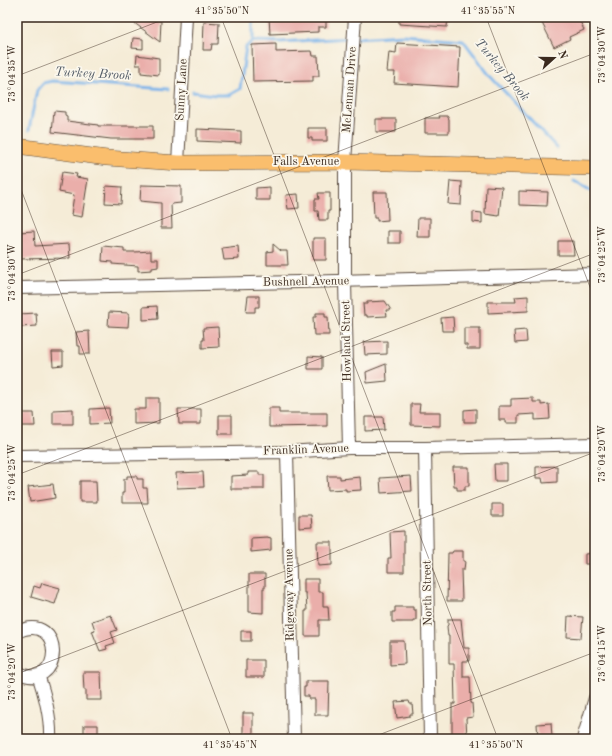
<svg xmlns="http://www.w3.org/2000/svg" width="612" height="756" viewBox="0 0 612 756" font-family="'Old Standard TT',serif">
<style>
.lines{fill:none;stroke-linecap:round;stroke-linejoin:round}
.stream{stroke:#79b3ea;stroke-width:3}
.building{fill:#eaaeaa}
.minor-casing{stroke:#57473a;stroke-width:14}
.major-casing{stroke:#57473a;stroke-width:16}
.minor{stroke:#fff;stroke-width:12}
.major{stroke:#fabe6d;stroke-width:15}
.ticks{fill:none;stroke:#3b2a1e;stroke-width:1;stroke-opacity:0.45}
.labels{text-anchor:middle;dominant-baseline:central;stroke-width:3.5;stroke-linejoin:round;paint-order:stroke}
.street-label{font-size:12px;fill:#3b2a1e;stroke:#fbf7ec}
.water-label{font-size:13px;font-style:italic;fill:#515a65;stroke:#fbf7ec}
.neatline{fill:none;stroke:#3b2a1e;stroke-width:1.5}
.ticks-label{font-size:10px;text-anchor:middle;fill:#3b2a1e}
</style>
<rect width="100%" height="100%" fill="#fbf7ec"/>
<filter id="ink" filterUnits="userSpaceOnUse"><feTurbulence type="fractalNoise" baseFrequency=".025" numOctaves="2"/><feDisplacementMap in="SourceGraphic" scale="8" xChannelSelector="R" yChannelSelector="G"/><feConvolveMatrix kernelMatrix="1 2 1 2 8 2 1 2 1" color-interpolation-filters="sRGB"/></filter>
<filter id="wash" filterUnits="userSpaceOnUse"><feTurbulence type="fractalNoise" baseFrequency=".012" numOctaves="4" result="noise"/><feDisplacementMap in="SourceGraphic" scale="16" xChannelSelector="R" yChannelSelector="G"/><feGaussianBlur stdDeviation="0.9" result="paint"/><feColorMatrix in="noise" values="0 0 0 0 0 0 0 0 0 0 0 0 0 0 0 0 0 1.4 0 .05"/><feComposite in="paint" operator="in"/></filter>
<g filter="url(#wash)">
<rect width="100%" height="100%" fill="#f5ecd7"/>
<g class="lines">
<path class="stream" d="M253 17V41
M356 38 403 35 463 40 490 76 557 148
M193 92 215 95H229L240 89 246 47 253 41 280 42 350 38
M29 130 37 90 43 83 52 81 168 89
M17 158 18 157
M574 181 595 193"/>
</g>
<g id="blocks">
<path class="building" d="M269 17H326V27H318V32L270 34Z
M399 17H448L447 27 399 24Z
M539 17H578L584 30 569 37 570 39 554 47Z
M129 19 161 21 160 42Z
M204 22 219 23 218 44H212L211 50H203Z
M133 38 143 39V49L132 48Z
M397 43 460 47 458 87 394 83 395 72H387L389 52 396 53Z
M276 44V52L312 51 313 56H318L319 76H313V81L253 82 252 45Z
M137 55 159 58V75L141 73V65H136Z
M54 111 65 112V115L67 116V121L98 125V126H153V139H111L52 132Z
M439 116H447L449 119V133H425V118H440Z
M376 119H396V132H376Z
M308 128H327V141H312V138H308Z
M197 129 241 131V143L197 141Z
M62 172 77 174 76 177 88 179 82 217 71 215 74 195 59 192Z
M450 181 462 182 461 205 448 204Z
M141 185 181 186V203L171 204 172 228H161V203L140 201Z
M106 186 122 187 121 204 105 203Z
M486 186 502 187 499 216 485 214Z
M270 187V200H256V188Z
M519 191 548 192 547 206 519 205Z
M373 192H387L388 220 377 221V218H374Z
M318 193H330V211H328V220H319L318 211H315V199H319Z
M298 194 299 208 288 209 286 195Z
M473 212 482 213V223L473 222Z
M418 218H430V237H417Z
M34 231 35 246 69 244 70 258 19 259V232Z
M388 231H400V243H388Z
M313 238H326V260H313Z
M558 241H573L574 255H558Z
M273 244 281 251H287L288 265H267V252L273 251Z
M103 246 124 248V252H135L151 251V259H158V267L152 268V270L138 271V266L112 264V262L102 261Z
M238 246 239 259 224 260 222 248Z
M248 296H259V307H255V312H246Z
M528 296V311L488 313V302H516L515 297Z
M385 301 391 310H386L387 316 367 317V315H364L363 304H367V302Z
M157 306 158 319 143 320V307Z
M109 312 129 313 128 327 108 326Z
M36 313 37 326 20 327V314Z
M316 313H325V317H328L329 335H314L313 317H316Z
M453 317 454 331H442L441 318Z
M218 327 219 347 202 348V340H204L203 328Z
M464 328H480V349H467V345H464Z
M526 330 527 342 515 343 514 331Z
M89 331 90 354H80V346H77L76 332Z
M387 341V354L365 355 364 342Z
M52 352H63V365L53 366Z
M308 356 322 357V369H308Z
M386 364 387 381 367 383 366 372Z
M146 398H159V423L134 424V409H146Z
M533 398V402H541V405L549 404 550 419 535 420V414L518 415V423H506V420H499V406H511V399Z
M411 404H420L419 412H440V426L411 425Z
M109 408 110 423 90 424V409Z
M269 408H279V413H327V426L269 427Z
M73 409V424H53V410Z
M178 409H201V424H179Z
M476 409V422H464V410Z
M17 413H34L35 426H17Z
M219 415H232V434H219Z
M365 417H383L384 430 365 431Z
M494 464H507V481H495Z
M557 466V482L543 483 542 478H536V467Z
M453 467H469V486H465V490H457V487H454Z
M203 472 204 487 177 488 176 473Z
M248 472H259V475H264V489H231V476L248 475Z
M127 476H137V479H143V488H147L148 503H122V493H124V479H127Z
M327 476H340V479L360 477 361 490 346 491V489L328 490Z
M411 476 412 491 381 493 380 478Z
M80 481H96L97 502H80Z
M53 484 55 498 30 502 28 487Z
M492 504H503V516H492Z
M299 515H311L312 527 299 528Z
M404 531V572H388V558H391L390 532Z
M267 537 271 538V550L251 552V538Z
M317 542H332V565L318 566Z
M453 551H463V561H465L464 570H461L462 601H447L448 553H452Z
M595 553V564H585V554Z
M249 574H265V588H263V613L249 612Z
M304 579H318V592H323V606H328L329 620H319V636H305V611H307L306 593H304Z
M42 583 60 588 55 604 31 597 34 586 40 588Z
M395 607H413V610H416V620H413V622H392V612H395Z
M111 615 117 630 111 632 115 643 106 646 107 649 100 651 92 631 95 630 92 621Z
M568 616 583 617 581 638 567 637Z
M448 619H461L464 648H469V661H463V677H470L471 703H472L473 717 466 718 467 739H452V704H455L454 664H449V636H448L447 626 448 625Z
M241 631H251V641H241Z
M390 641H404L405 664 390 665Z
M246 660H264V677H246Z
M83 672H101L102 700H86V690H84Z
M306 681H329L328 715H315V699H309V696H304V687H306Z
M409 701 410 704H412L413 714H410V716L397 718 395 702Z
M243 713H253V739H243Z
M551 723 552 738 538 739 537 724Z
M84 725H98V739H84Z"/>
</g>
</g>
<g filter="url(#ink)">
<use href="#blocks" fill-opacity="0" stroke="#57473a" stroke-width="1"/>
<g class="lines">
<defs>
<path id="minor" d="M178 163 186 17
M17 288C210 284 402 280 595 274
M349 448 345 282V162L355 17
M425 448 430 739
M287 452 294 739
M17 456 287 452 349 448H425L595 444
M17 632C66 609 64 696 17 672
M38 675C45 695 51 717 50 739
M583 739 595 698"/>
<path id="major" d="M17 146 107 158 178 163 345 162 595 168"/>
</defs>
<use href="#minor" class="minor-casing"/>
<use href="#major" class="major-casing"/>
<use href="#minor" class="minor"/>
<use href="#major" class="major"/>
</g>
</g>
<path class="ticks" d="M221 17 498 739M486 17 595 300M17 76 170 17M17 179 232 739M17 275 595 53M17 475 595 253M17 674 595 452M368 739 595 652"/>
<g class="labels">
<g class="street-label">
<text transform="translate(182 90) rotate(-87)">Sunny Lane</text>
<text transform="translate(350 90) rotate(-86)">McLennan Drive</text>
<text x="306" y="162">Falls Avenue</text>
<text transform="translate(306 282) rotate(-1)">Bushnell Avenue</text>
<text transform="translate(347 341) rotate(-91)">Howland Street</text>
<text transform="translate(306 450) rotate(-2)">Franklin Avenue</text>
<text transform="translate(428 593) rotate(-91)">North Street</text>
<text transform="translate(290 595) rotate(-91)">Ridgeway Avenue</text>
</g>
<g class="water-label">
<text transform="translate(502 70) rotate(50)">Turkey Brook</text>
<text transform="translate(93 74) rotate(3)">Turkey Brook</text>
</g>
</g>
<rect width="612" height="756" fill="none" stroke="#fbf7ec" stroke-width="44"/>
<g transform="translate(554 58) rotate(69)" stroke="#fbf7ec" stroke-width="3" paint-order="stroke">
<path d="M0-3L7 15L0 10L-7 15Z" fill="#3b2a1e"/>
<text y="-6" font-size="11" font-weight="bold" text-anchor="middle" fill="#3b2a1e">N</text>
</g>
<rect x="22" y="22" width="568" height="712" class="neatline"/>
<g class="ticks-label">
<text x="222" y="14">41°35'50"N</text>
<text x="488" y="14">41°35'55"N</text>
<text transform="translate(601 55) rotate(-90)" y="4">73°04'30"W</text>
<text transform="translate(11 74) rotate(-90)" y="4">73°04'35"W</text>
<text transform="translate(601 255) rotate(-90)" y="4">73°04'25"W</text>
<text transform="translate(11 273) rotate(-90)" y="4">73°04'30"W</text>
<text transform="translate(601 454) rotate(-90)" y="4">73°04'20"W</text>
<text transform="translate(11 473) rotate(-90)" y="4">73°04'25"W</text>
<text transform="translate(601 654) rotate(-90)" y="4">73°04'15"W</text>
<text transform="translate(11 672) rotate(-90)" y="4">73°04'20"W</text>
<text x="230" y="748">41°35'45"N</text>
<text x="496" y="748">41°35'50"N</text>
</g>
</svg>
